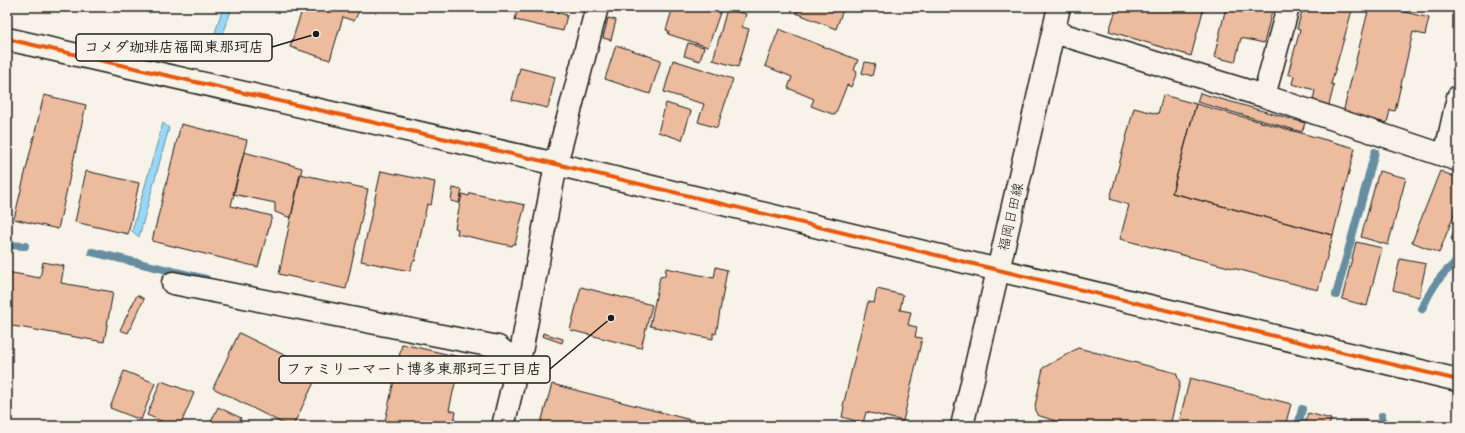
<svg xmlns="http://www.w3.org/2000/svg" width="1465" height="433" viewBox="0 0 1465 433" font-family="Caveat,'Klee One',sans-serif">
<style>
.water{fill:#97d8f8;stroke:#668da0}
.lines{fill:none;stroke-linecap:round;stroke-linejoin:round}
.stream{stroke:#668da0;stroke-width:8}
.building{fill:#edbc9e;stroke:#1c1c1c}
.minor-casing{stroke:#1c1c1c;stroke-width:25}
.tertiary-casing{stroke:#1c1c1c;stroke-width:25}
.secondary-casing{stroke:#1c1c1c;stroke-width:25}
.minor{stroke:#f7f3e8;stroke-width:22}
.tertiary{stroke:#f7f3e8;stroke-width:22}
.secondary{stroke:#f7f3e8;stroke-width:22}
.cycleway-casing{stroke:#f7f3e8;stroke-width:6}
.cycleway{stroke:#e8590c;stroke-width:4}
.labels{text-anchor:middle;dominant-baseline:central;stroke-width:3;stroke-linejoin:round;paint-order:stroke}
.street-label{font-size:14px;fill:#1c1c1c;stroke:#f7f3e8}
.leader{fill:none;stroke:#1c1c1c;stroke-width:1.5}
.callout-dot{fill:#1c1c1c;stroke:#f7f3e8;stroke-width:1.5}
.callout{fill:#f7f3e8;stroke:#1c1c1c;stroke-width:1.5}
.callout-label{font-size:15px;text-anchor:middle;font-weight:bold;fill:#1c1c1c}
</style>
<rect width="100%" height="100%" fill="#f7f3e8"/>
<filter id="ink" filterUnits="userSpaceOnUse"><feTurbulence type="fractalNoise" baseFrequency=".025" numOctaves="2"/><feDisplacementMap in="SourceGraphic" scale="8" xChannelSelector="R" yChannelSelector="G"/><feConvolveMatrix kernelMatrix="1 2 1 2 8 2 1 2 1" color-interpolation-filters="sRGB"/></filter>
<g filter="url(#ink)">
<path class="water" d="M223 7H232L223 35 215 33Z
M163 123 169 128 139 237 132 231Z"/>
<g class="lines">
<path class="stream" d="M7 245 25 246
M92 252 206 279
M1336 295 1375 152
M1422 309C1431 289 1440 274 1458 261
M1382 416 1383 426
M1298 426 1302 409"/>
</g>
<path class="building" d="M303 7H361L354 21 343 17 330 60 290 47Z
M518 7H535L567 15 563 31 515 20Z
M673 7H722L708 47 668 34 669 31 666 30Z
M798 7H844L836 29 796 13Z
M1117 7H1204L1191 56 1109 31Z
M1226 7H1273L1264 43 1241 38 1235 62 1214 57Z
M1303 7H1353L1331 84 1334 85 1329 105 1313 100 1315 90 1292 84 1294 76 1288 74 1300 30 1297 29Z
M1369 7H1385L1429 18 1425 35 1413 32 1395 111 1390 110 1387 123 1343 113Z
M727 9 746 14 742 27 749 29 738 67 713 60Z
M608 18 616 20 611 40 603 38Z
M779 29 858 60 854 70 857 72 851 87 847 85 835 115 811 106 814 99 788 88 792 77 765 66Z
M688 43 704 47 700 61 684 56Z
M616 45 661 60 650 94 605 79Z
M673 60 733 79 717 128 698 122 704 104 664 92Z
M865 62 875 64 872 76 862 73Z
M520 68 555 77 548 108 512 100Z
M1200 93 1305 123 1302 132 1197 102Z
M44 95 86 105 58 229 14 219Z
M1163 95 1196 104 1172 193 1333 235 1318 290 1120 239 1129 205 1110 199 1134 108 1158 114Z
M666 103 691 111 682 140 658 132Z
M1196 104 1355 148 1333 235 1172 193Z
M181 124 247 140 231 206 272 216 258 267 152 241Z
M244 152 302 168 291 218 275 212V203L233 194Z
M86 171 139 183 128 234 75 222Z
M381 171 435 182 431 205 427 204 415 261H413L410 271 361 261Z
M1379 171 1406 178 1388 245 1361 237Z
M1440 171 1458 178V204L1439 253 1412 242Z
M300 174 368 189 346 289 279 274Z
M453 188 462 190 459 203 451 201Z
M470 193 525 205 515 244H513L512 246 457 234 458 229 455 228 462 194 469 196Z
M1458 221V243L1451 239Z
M1356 242 1382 248 1367 306 1342 299Z
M1400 259 1426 264 1419 297 1393 290Z
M43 262 64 266 61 283 113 292 104 342 7 325V272L40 278Z
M716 267 727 270 716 334 713 333V339L650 326 660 277 665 276 666 268 714 278Z
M581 287 652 305 641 348 570 330Z
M877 289 903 295 900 310 911 312 908 325 917 327 915 337 922 338 903 421 866 412 863 423 842 417 844 407 843 406 868 302 874 303Z
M137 295 144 299 128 333 120 330Z
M239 333 319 372 293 426H288L213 388Z
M543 333 563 339 562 343 542 336Z
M402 344 473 360 468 382 456 379 449 410 456 412 453 426H384Z
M1078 348 1176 373 1180 383 1170 426H1072L1037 415 1035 406 1043 368Z
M124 371 155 383 141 420 110 408Z
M1190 378 1291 404 1285 426H1178Z
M161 381 194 393 180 426H173L147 415Z
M552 384 714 426H540Z
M218 407 241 418 237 426H209Z
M1308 413 1331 419 1329 426H1304Z
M1349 420H1366V426H1349Z"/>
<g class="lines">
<defs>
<path id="minor" d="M1054 32 1264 96 1458 160
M1264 96 1288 7
M1445 156 1458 97
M173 283 498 347 518 363
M503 426 522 347 556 164 597 7"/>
<path id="tertiary" d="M7 39 556 164 1458 380"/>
<path id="secondary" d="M962 426 1059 7"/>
</defs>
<use href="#minor" class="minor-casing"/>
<use href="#tertiary" class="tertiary-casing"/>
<use href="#secondary" class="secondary-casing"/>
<use href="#minor" class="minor"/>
<use href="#tertiary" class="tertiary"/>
<use href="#secondary" class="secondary"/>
<defs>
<path id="cycleway" d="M7 39 556 164 1458 380"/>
</defs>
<use href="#cycleway" class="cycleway-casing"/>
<use href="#cycleway" class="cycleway"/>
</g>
</g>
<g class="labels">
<g class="street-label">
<text transform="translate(1011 217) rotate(-77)">福岡日田線</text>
</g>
</g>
<path class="leader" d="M316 34L272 47M611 318L550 369"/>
<g class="callout-dot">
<circle cx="316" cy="34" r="4"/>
<circle cx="611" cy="318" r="4"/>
</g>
<g class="callout">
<rect x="76" y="34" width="196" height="27" rx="4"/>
<rect x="279" y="356" width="271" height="27" rx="4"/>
</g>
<g class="callout-label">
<text x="174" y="52">コメダ珈琲店福岡東那珂店</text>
<text x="414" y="374">ファミリーマート博多東那珂三丁目店</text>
</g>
<rect width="1465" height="433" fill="none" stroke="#f7f3e8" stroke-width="24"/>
<rect x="12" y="12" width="1441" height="409" fill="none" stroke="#1c1c1c" stroke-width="1.5" filter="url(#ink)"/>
</svg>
